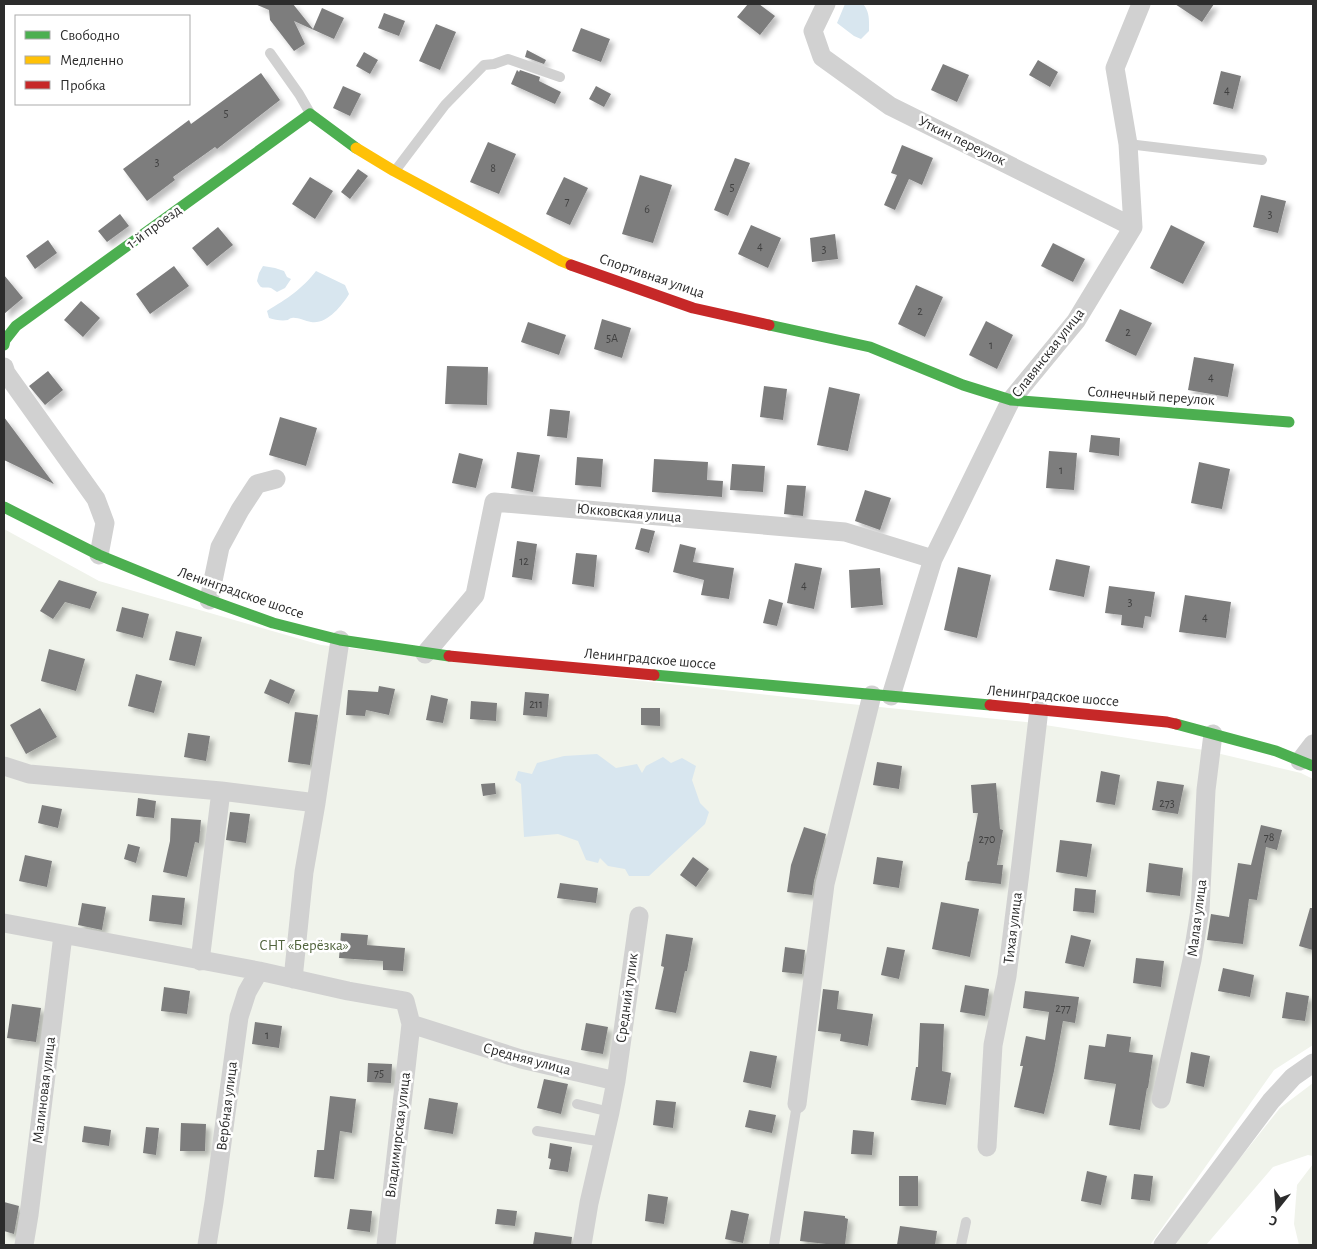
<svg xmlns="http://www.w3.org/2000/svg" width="1317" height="1249" viewBox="0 0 1317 1249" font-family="'Alegreya Sans',sans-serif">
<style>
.green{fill:#f0f3eb}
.water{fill:#d8e6ef}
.building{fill:#7d7d7d;filter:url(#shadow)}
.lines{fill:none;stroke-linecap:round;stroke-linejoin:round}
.lane{stroke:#d1d1d1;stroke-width:10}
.street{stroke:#d1d1d1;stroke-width:19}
.fast{stroke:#4caf50;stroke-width:11}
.slow{stroke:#ffc107;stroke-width:11}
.jam{stroke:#c62828;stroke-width:11}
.labels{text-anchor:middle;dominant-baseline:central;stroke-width:5;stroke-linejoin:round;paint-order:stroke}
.number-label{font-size:12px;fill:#404040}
.street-label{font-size:15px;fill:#2c2c2c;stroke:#fff}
.park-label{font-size:15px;fill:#51643d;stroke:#fff}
</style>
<defs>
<filter id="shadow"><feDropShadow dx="4.5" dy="4.5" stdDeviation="2.5" flood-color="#0004"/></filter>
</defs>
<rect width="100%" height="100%" fill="#fff"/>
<path class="green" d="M4 529 99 581 321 645 831 702 1026 722 1204 750 1301 773 1313 779V1045L1274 1070 1150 1245H4Z
M1313 1083V1156L1308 1155 1273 1167 1206 1245H1174L1237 1162 1280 1108Z
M1313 1164V1245H1299L1294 1224 1297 1185Z"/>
<path class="water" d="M845 4H863C870 12 869 21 869 31L861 39 854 36 837 23Z
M263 266 275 268 284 271 287 277 291 279 285 288 277 292C275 291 273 289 271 288 262 286 262 291 257 281L259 273Z
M316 271 345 285 349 294C342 306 326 325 311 322 305 321 297 317 292 318 290 318 289 319 288 320 282 321 275 320 269 318L267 311C288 298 301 290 316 271Z
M597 754 616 768 637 764 642 773 646 766 663 757 671 763 682 758 696 766 692 780 700 803 709 812 705 824 649 876H629L625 869 608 866 600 858 598 863 586 860 578 841 558 834 524 837 521 784 515 780 518 771 532 774 537 763 564 756Z"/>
<path class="building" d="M255 4H293L313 29 322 8 344 18 334 39 294 21 305 44 294 51 270 20 269 10Z
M748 4H759L775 16 760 35 737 17Z
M1175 4H1214L1202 22Z
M384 13 405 21 399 36 378 28Z
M436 24 456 32 440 70 419 61Z
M581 28 610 39 601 62 572 51Z
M527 50 546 60 544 64 525 57Z
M364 52 378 60 370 74 356 66Z
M1038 60 1058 72 1050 87 1029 75Z
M943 64 969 75 957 102 931 90Z
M517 70 519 72 520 70 540 77 539 81 561 92 555 104 511 84Z
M1221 71 1241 76 1233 109 1213 104Z
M261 73 280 100 217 149 215 147 173 177 175 180 147 201 123 169 189 120 191 124Z
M343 86 361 94 350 116 333 108Z
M596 86 611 94 604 107 589 99Z
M488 142 516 154 499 194 470 182Z
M902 145 933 158 922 185 909 179 895 210 884 205 897 175 891 173Z
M735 158 750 163 728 216 714 210Z
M358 169 368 176 350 199 341 192Z
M640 175 672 185 653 243 622 234Z
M310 177 333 191 315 219 292 204Z
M564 177 588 188 570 225 546 214Z
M1261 195 1286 201 1278 233 1253 227Z
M120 214 129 226 107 242 98 231Z
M751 225 781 238 768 268 738 254Z
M1171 225 1205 242 1183 284 1150 268Z
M218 227 233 245 207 266 192 248Z
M835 234 838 259 812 262 810 238Z
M48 240 57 253 35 269 26 256Z
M1053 243 1085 259 1073 282 1041 266Z
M174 266 189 286 150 314 136 294Z
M4 275 23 298 4 314Z
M916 285 943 297 925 337 898 324Z
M81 301 100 318 83 337 64 320Z
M1120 309 1152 323 1136 356 1105 341Z
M602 319 631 328 622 358 594 349Z
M986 321 1013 335 997 369 969 355Z
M528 322 566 335 559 355 521 342Z
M1194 357 1234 364 1228 397 1188 390Z
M447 366 488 367 487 405 445 404Z
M48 371 63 390 45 405 29 386Z
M764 386 787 389 783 420 760 417Z
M829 387 860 394 848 451 817 445Z
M550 409 570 411 567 438 547 436Z
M4 417 54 484 4 460Z
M280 417 317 428 306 466 269 455Z
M1091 435 1120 438 1119 456 1089 452Z
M1049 451 1077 453 1074 490 1046 488Z
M517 452 540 455 533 492 511 488Z
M459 453 483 459 476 488 452 483Z
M577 457 603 459 601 487 575 485Z
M654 459 708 462 707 480 723 481 722 497 652 492Z
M1199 462 1230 469 1222 509 1191 503Z
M732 464 765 466 763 492 730 490Z
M787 485 806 486 803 516 784 514Z
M865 490 891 498 880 530 855 521Z
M641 528 655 531 649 553 635 549Z
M517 541 537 544 532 580 512 577Z
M680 544 696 548 693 562 734 568 729 599 701 595 704 580 673 572Z
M576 553 597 555 594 587 572 584Z
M1056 559 1090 566 1084 597 1049 590Z
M795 563 822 568 814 609 787 603Z
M958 567 991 575 977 638 944 630Z
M880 568 883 605 851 608 849 570Z
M59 580 97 592 90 609 65 602 53 619 40 611Z
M1109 586 1155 592 1151 617 1145 616 1143 628 1121 625 1122 615 1105 613Z
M1185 595 1231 602 1226 638 1179 632Z
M769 599 783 603 777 626 763 623Z
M122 607 149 614 143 638 116 631Z
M176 631 202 637 195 666 169 660Z
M49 649 85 659 76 691 41 681Z
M136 674 162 681 154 713 128 706Z
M270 679 295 690 289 704 264 693Z
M379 686 395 689 389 715 366 710 365 716 346 715 348 690 378 692Z
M525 692 549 694 547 717 523 715Z
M431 695 448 699 443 723 426 720Z
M471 701 497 703 496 721 470 719Z
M40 708 57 737 26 754 10 725Z
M641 708H660V726L641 725Z
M295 712 318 715 310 765 288 762Z
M188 733 210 736 206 761 184 757Z
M877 762 902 766 899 789 873 785Z
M1101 771 1120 775 1115 805 1096 802Z
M1157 781 1184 785 1178 814 1152 810Z
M495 783 496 794 483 796 481 784Z
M996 783 1000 829 1003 830 997 865H1003L1001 884 965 880 968 861 969 862 978 813H973L971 785Z
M138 798 156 801 154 818 136 816Z
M42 805 62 809 58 828 38 823Z
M230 812 250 814 246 843 226 840Z
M171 818 201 820 199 843 195 842 187 877 163 872 170 841Z
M1261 825 1282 830 1277 850 1266 847 1257 900 1249 899 1243 944 1207 940 1211 914 1229 917 1238 863 1251 865Z
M804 827 826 834 814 881 812 895 787 892 791 865Z
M1060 840 1092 844 1087 877 1056 872Z
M128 844 140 847 136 863 124 859Z
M25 855 52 861 47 887 19 881Z
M693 857 709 869 696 887 680 875Z
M877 857 903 861 899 888 873 884Z
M1149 863 1183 868 1180 896 1146 892Z
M560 883 598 888 596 903 557 898Z
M1075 888 1096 890 1094 913 1073 911Z
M152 895 185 898 182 925 149 921Z
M941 902 979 909 970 957 932 949Z
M82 903 106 907 102 930 78 925Z
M1310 908H1313V950L1299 946Z
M341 933 368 935 367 945 405 948 403 971 383 970V961L339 958Z
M666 934 693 938 687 971H685L676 1013 655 1009 664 967 661 966Z
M1071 935 1091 940 1084 967 1065 963Z
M785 947 805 950 802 974 782 972Z
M887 947 905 950 899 979 881 975Z
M1136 958 1164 961 1161 987 1133 983Z
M1223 968 1254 975 1250 997 1218 991Z
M965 985 989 989 985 1016 960 1012Z
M164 987 190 991 187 1014 161 1011Z
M823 989 839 991 837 1009 873 1014 868 1046 840 1041 841 1034 818 1031Z
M1025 991 1079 997 1075 1023 1063 1021 1054 1071 1044 1114 1014 1107 1023 1066H1020L1026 1036 1045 1040 1049 1012 1023 1008Z
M1286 992 1309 996 1305 1021 1282 1018Z
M12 1004 41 1008 36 1042 7 1038Z
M255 1022 282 1026 279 1048 252 1044Z
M586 1023 608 1027 603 1054 581 1050Z
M920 1023 944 1024 942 1071 951 1073 946 1105 911 1100 916 1067H918Z
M1107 1034 1131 1037 1129 1052 1153 1055 1148 1088H1147L1140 1130 1109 1125 1116 1084 1084 1079 1089 1045 1105 1047Z
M750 1051 777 1056 771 1088 743 1082Z
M1191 1052 1210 1056 1204 1087 1186 1083Z
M368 1063 392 1064 391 1083 367 1082Z
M544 1079 568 1084 561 1114 537 1108Z
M330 1096 356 1099 352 1133 340 1131 334 1179 314 1177 317 1150H324Z
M429 1098 458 1103 453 1134 424 1129Z
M656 1100 676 1102 673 1128 653 1125Z
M749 1110 776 1115 772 1133 745 1127Z
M181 1123 206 1124 205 1151H180Z
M84 1126 111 1130 109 1146 82 1142Z
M146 1127 159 1128 156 1155 143 1153Z
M853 1130 874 1132 872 1155 851 1154Z
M550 1143 572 1147 568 1172 549 1169 551 1159 548 1158Z
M1087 1171 1107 1176 1101 1205 1081 1201Z
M1134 1174 1153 1176 1150 1201 1131 1199Z
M899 1176H918V1206H899Z
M648 1194 668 1197 664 1224 645 1221Z
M4 1202 19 1206 14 1234 4 1231Z
M350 1209 372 1211 370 1232 347 1229Z
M497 1209 517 1211 515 1226 495 1224Z
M731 1210 749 1214 743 1243 725 1239Z
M804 1211 845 1216V1218L848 1219 845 1245H835L800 1241Z
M900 1226 937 1231 935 1245H897Z
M535 1232 572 1237 571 1245H533Z"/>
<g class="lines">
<path class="lane" d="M270 53 299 94 310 113
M1128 144 1262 160
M395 171 445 105 484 65 494 64 508 59 560 77
M577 1104 610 1112
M537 1131 603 1142
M774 1245 797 1104
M961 1245 966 1222"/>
<path class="street" d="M826 4 813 31 822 57 890 106 1133 227
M4 367 6 373 96 499 105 523 99 555
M209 600 220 547 240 510 257 484 276 479
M425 654 475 595 494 502 845 532 933 559
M891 696 933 559 1011 400 1076 321 1133 227 1128 144 1115 68 1141 4
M1300 761 1313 744
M4 766 29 774 221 791 316 803
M4 923 259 971 348 991 405 1001 411 1024 521 1059 616 1081 610 1112 589 1203 582 1245
M200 961 221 791
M293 979 304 872 316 803 340 640
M616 1081 639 916
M1161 1099 1192 960 1200 910 1206 790 1213 734
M797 1104 825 884 872 695
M987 1147 993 1045 1007 976 1020 872 1039 709
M24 1245 29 1215 63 935
M207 1245 214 1202 239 1017 247 992 259 971
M386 1245 411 1024
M1163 1245 1271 1101 1293 1077 1313 1063"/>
<path class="fast" d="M769 325 870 347 963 385 1011 400 1289 422
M4 345 5 340 16 326 310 114 356 148
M4 507 99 555 209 600 273 623 340 640 449 656
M654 675 990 705
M1176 724 1276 751 1313 766"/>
<path class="slow" d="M356 148 394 171 561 261 571 265"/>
<path class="jam" d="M571 265 693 308 769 325
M449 656 654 675
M990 705 1167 722 1176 724"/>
</g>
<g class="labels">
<g class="number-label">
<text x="1227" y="90">4</text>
<text x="226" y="113">5</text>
<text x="157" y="162">3</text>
<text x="493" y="168">8</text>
<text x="732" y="187">5</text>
<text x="567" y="201">7</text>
<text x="647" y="209">6</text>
<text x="1270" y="214">3</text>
<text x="760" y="246">4</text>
<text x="824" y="249">3</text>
<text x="920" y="311">2</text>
<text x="1128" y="332">2</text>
<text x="612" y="338">5А</text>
<text x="991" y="345">1</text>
<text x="1211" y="377">4</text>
<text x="1061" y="470">1</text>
<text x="524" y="561">12</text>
<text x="804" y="585">4</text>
<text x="1130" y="602">3</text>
<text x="1205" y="617">4</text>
<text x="536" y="704">211</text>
<text x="1167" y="803">273</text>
<text x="1269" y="837">78</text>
<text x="987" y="839">270</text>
<text x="1063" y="1008">277</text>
<text x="267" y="1035">1</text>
<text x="379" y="1073">75</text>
</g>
<g class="street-label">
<text transform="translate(962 141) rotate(26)">Уткин переулок</text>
<text transform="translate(154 227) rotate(-36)">1-й проезд</text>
<text transform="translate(652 276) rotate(19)">Спортивная улица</text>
<text transform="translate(1048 353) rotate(-52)">Славянская улица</text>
<text transform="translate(1151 396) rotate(4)">Солнечный переулок</text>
<text transform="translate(629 513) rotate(5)">Юкковская улица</text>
<text transform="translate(241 593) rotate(19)">Ленинградское шоссе</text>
<text transform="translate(650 659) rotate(5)">Ленинградское шоссе</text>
<text transform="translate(1053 696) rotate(5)">Ленинградское шоссе</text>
<text transform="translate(1197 918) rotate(-83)">Малая улица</text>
<text transform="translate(1013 928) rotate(-83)">Тихая улица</text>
<text transform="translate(627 998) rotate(-82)">Средний тупик</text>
<text transform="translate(527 1059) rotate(15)">Средняя улица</text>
<text transform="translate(44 1090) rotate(-83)">Малиновая улица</text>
<text transform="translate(227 1106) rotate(-83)">Вербная улица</text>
<text transform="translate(398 1135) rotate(-83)">Владимирская улица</text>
</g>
<g class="park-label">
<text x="304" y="945">СНТ «Берёзка»</text>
</g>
</g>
<rect width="1317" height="1249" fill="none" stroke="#2c2c2c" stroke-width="10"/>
<rect x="15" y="15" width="175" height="90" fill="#ffffff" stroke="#ababab"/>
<rect x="25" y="31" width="25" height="8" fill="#4caf50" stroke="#ababab"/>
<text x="60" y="40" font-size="15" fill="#2c2c2c">Свободно</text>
<rect x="25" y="56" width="25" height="8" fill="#ffc107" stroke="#ababab"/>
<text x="60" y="65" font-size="15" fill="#2c2c2c">Медленно</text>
<rect x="25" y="81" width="25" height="8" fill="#c62828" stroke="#ababab"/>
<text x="60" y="90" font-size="15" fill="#2c2c2c">Пробка</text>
<g transform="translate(1277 1209) rotate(197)" stroke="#ffffff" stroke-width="4" paint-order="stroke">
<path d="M0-4L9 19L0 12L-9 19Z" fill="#2c2c2c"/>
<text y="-8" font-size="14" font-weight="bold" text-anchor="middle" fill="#2c2c2c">С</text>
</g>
</svg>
